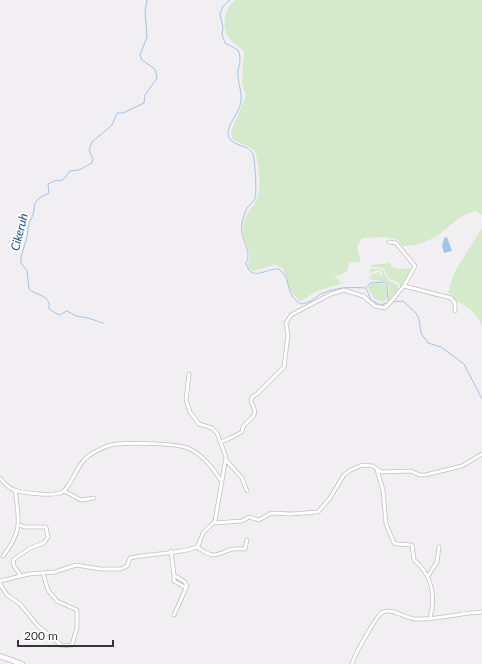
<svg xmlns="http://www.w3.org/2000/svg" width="482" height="664" viewBox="0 0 482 664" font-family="Lato,sans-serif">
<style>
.green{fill:#d4eaca}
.water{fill:#a4c4e7}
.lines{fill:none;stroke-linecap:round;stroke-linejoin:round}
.stream{stroke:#a4c4e7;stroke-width:1}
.street-casing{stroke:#c2bfc3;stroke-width:4.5}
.secondary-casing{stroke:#c2bfc3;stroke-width:6}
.street{stroke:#fff;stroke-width:3}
.secondary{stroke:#fff;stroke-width:4.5}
.labels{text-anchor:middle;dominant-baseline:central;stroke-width:4;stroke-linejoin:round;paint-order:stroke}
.water-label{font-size:12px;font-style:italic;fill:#255280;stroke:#fefdff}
</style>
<rect width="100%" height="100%" fill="#f2eff3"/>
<path class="green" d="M235 0H482V215L476 211C461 214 454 223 442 232 431 241 416 246 402 246L399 240 384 237 362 238 357 247 361 262 349 263 347 272 333 277 339 279 341 284 319 290 300 301 291 292 283 268 275 265 252 271 248 267C248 261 251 255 248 249 246 241 242 236 243 228 243 217 250 211 255 203 263 189 259 166 255 151 248 145 240 144 232 139L231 131 246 96 242 84 244 51C240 47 233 43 229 38 221 27 224 9 235 0Z
M482 228V326C472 302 462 310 448 293L454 273Z
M390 262 392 267 398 269 412 268 400 288 399 283 389 279 384 268 370 267C374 262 384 266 390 262Z
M370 269H382L389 281 398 285V291L390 300 388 297 389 287 386 282 369 279 371 275 379 272 382 278V272L378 270 370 273Z
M380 283 385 284C388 289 388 297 384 302L374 299 368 288 371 284Z"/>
<path class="water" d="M447 237 452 251 444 253 442 246 444 238Z"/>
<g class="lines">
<path class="stream" d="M230 0 223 6 220 14 223 28 222 35 225 43 238 50C243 62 237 66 238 76 239 87 243 95 240 106 237 115 228 124 228 134 229 147 248 143 253 154 255 160 257 193 255 199 254 202 249 205 247 208 245 212 243 218 242 223 239 239 253 251 246 263 251 283 266 268 279 269 293 280 283 293 301 304 311 303 315 297 323 293 338 287 350 287 366 288L371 300 381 305 389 302
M367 287 370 283 385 282 387 285 388 301
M392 302 403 301 416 313 419 319 421 333 428 343 441 347 464 364 482 399
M103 323 88 318 76 316 67 311 59 315 49 309C51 294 36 296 29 289L27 271 21 263V257L27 237 29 223 33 215 35 203 39 198 49 193 48 184 57 180 60 181 64 179 70 171 79 170 92 163 93 159 89 150 92 142 112 125 117 113H123L144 103 145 95 157 78 155 69 142 60 140 55 147 37 145 12 147 0"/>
<defs>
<path id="street" d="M389 242 396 243 415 266 404 286
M221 442C229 439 235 436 242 432L243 427C251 416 260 417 251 402L252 397 257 394 284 367 288 335 286 323 291 315 331 294 344 290 363 296 375 306 384 308C390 305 398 292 404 286L451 298 455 303V311
M226 460 242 478 247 491
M377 470 383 490 386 524 394 543 397 544 412 545 414 560C432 575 436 596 430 618
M0 478C4 483 8 488 14 490 22 493 52 496 60 493 70 490 76 467 85 459 91 453 103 447 111 445 125 442 179 443 190 449 204 456 214 470 222 482
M64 491 81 500 94 498
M214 523 242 521 249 517 259 520 271 513 291 514 318 512 330 498 344 475 349 471 362 465 373 466 381 472 411 471 419 475H425L462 466 482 454
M19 525 25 527H46L48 537 44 543 30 548 13 560 14 566 21 576
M197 547C211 557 214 557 229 550 234 548 240 549 245 549L247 540
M171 551 174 575 185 582 187 586 174 615
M3 556C23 531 19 519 15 490
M174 575V581L186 588
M428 576 437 562 439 547
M0 581 29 574 55 572 76 565 100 569H121L127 566 130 558C146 554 189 553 198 546L203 533 215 521 226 457 217 433 212 428 199 424 190 412 186 400 189 374
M0 584 7 595 20 604 38 626 62 646 72 645 77 628V610L57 601 48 590 43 573
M352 664C354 656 377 614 383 612 393 608 404 618 415 619 437 620 460 613 482 612"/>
<path id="secondary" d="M0 656 22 664"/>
</defs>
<use href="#street" class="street-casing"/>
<use href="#secondary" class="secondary-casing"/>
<use href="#street" class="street"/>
<use href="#secondary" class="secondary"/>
</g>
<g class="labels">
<g class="water-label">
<text transform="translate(19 232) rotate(-76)">Cikeruh</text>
</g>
</g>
<path d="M18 640v6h95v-6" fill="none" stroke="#363537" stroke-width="2"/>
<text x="24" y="640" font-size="12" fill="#363537" stroke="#fefdff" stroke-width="3" paint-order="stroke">200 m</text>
</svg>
